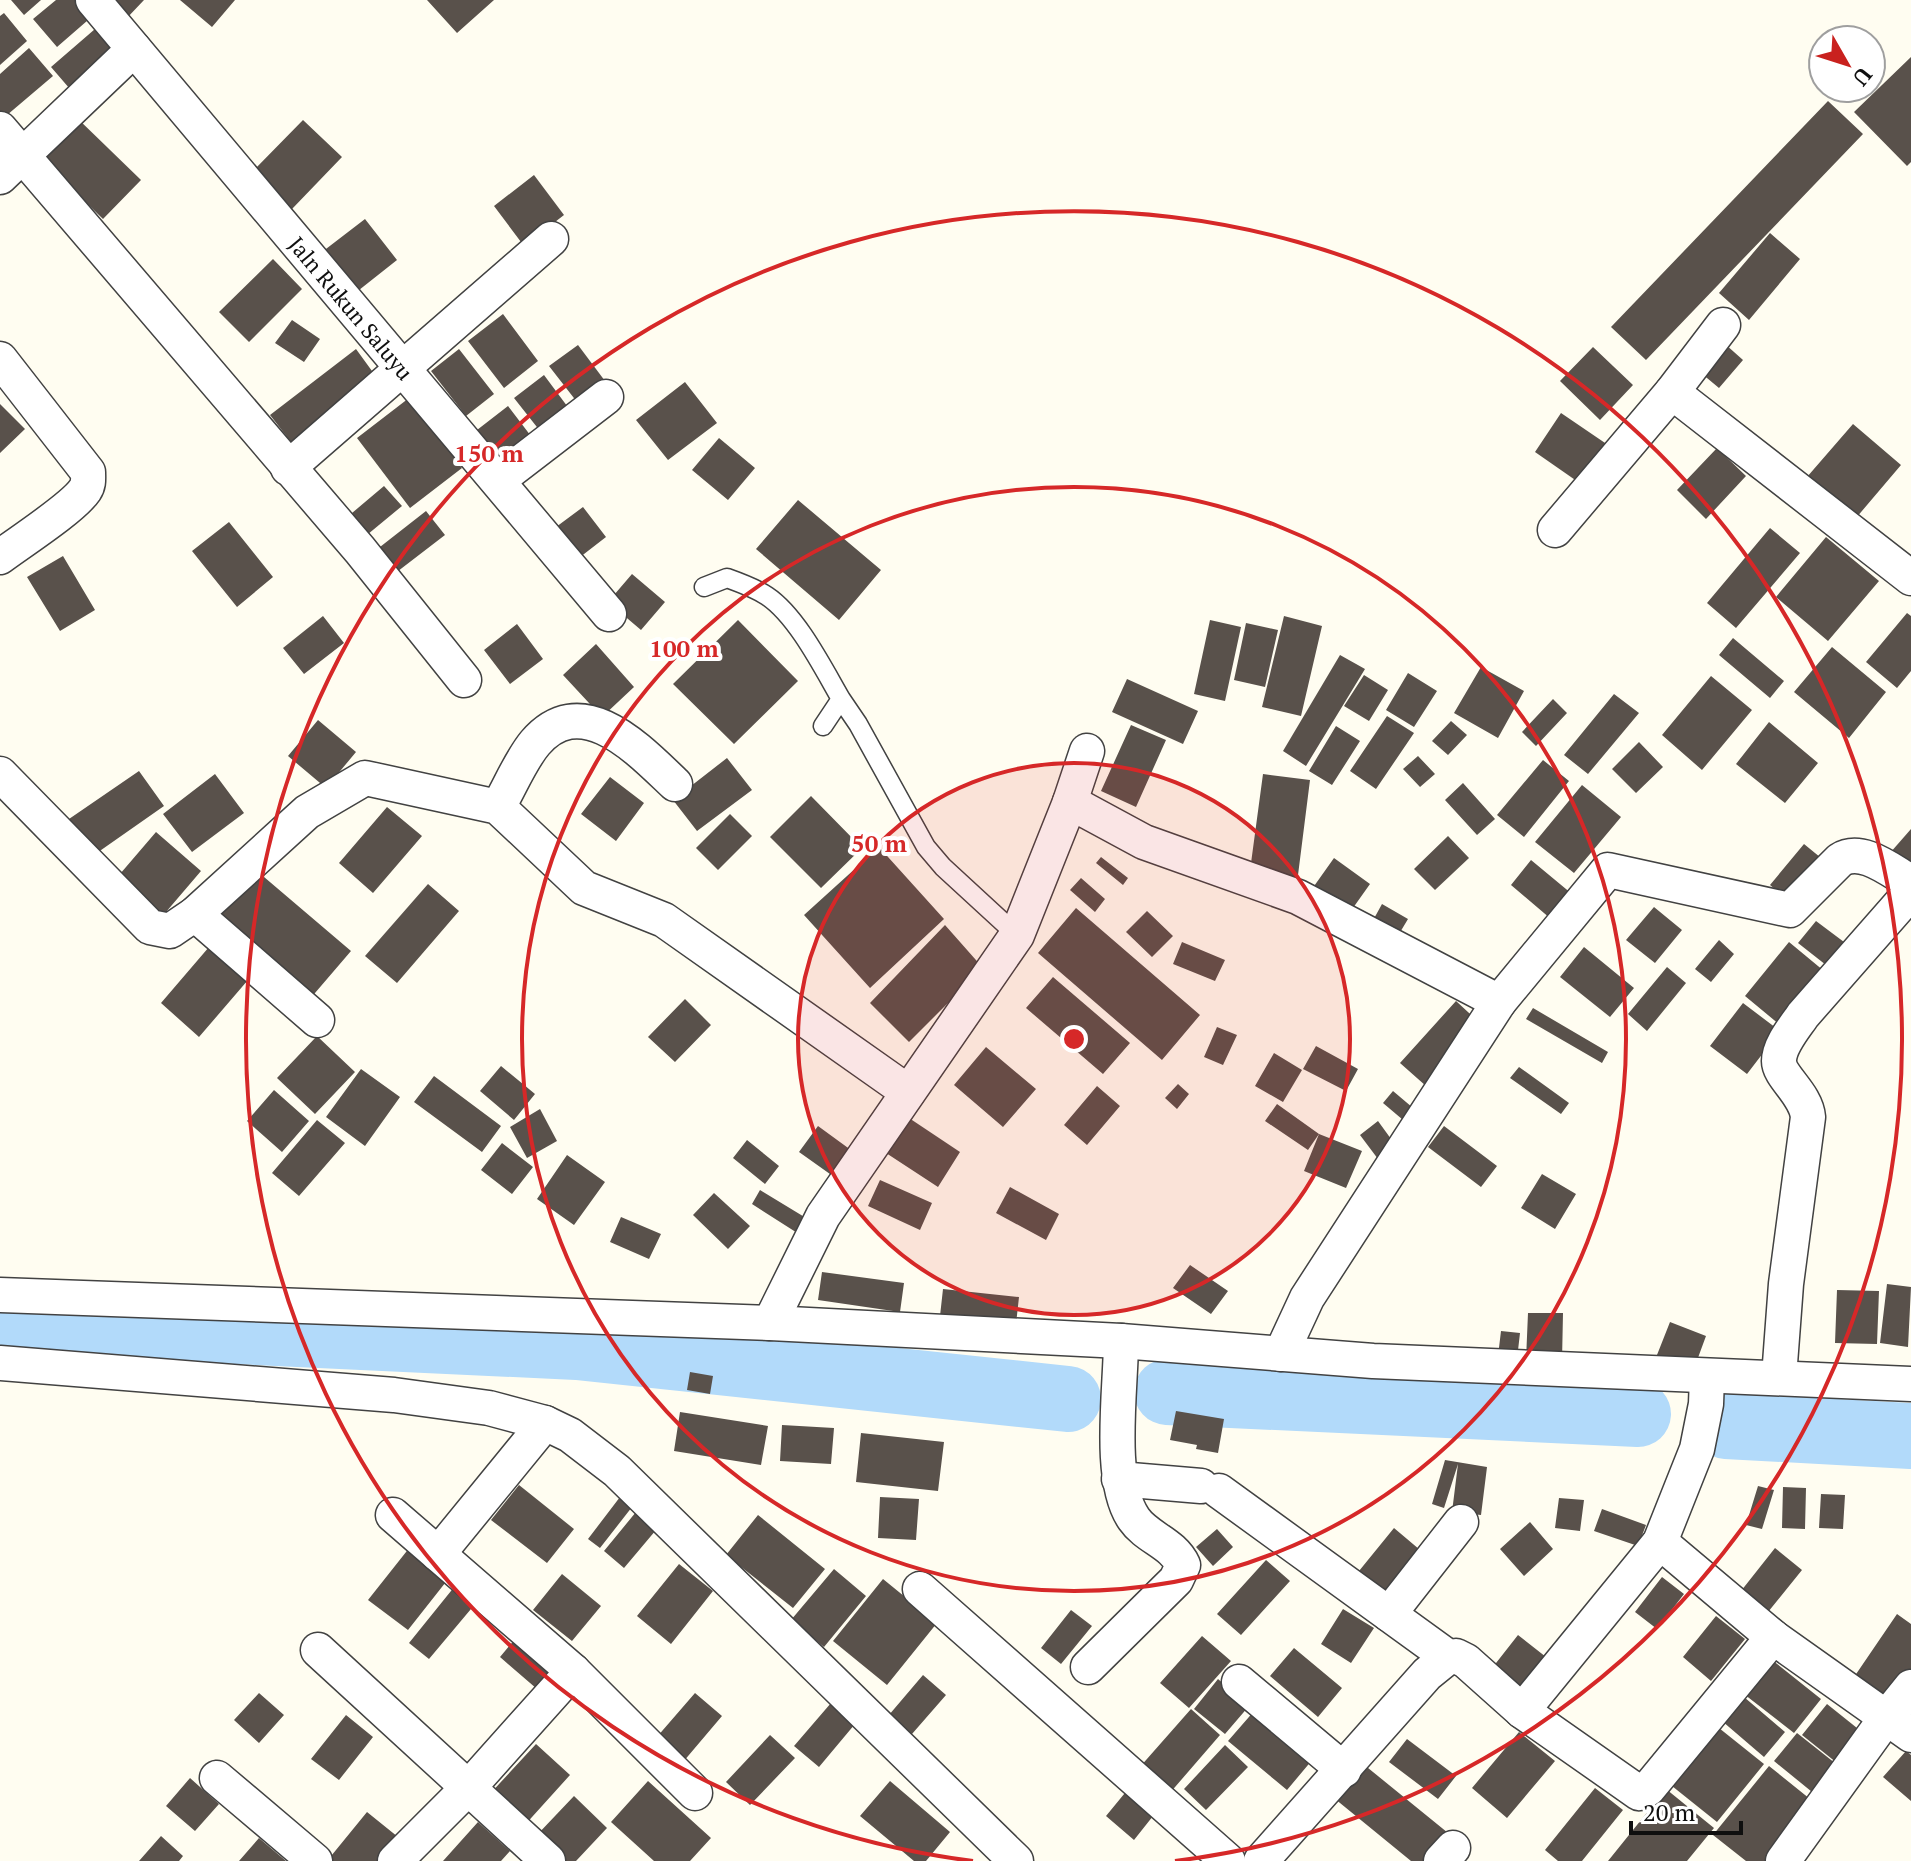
<svg xmlns="http://www.w3.org/2000/svg" width="1911" height="1861" viewBox="0 0 1911 1861" font-family="'PT Serif',serif">
<style>
.lines{fill:none;stroke-linecap:round;stroke-linejoin:round}
.river{stroke:#b2dafa;stroke-width:66}
.building{fill:#59514b}
.lane-casing{stroke:#424242;stroke-width:21}
.street-casing{stroke:#424242;stroke-width:37}
.lane{stroke:#fff;stroke-width:18}
.street{stroke:#fff;stroke-width:34}
.ring{fill:none;stroke:#d62828;stroke-width:4}
.labels{text-anchor:middle;dominant-baseline:central;stroke-width:8;stroke-linejoin:round;paint-order:stroke}
.street-label{font-size:22px;fill:#0f0f0f;stroke:#fff}
.centre{fill:#d62828;stroke:#fff;stroke-width:4}
.ring-label{font-size:24px;text-anchor:middle;font-weight:bold;fill:#d62828;stroke:#fff;stroke-width:8;stroke-linejoin:round;paint-order:stroke}
</style>
<rect width="100%" height="100%" fill="#fffdf1"/>
<g class="lines">
<path class="river" d="M0 1320 577 1347 1068 1399
M1167 1392 1638 1414
M1726 1426 1911 1436"/>
</g>
<path class="building" d="M11 0H41L24 15Z
M56 0H84L95 14 57 47 33 19Z
M106 0H144L126 19Z
M180 0H235L212 27Z
M427 0H494L457 33Z
M4 13 27 41 0 65V16Z
M95 29 120 58 76 96 51 67Z
M29 48 53 76 0 121V74Z
M1911 57V162L1907 166 1854 112Z
M1828 101 1863 134 1646 360 1611 327Z
M75 116 141 180 103 219 37 155Z
M303 120 342 157 292 209 253 171Z
M534 175 564 215 524 246 494 206Z
M365 219 397 260 354 294 322 252Z
M1770 233 1800 259 1749 320 1719 293Z
M273 259 302 289 249 342 219 312Z
M503 314 538 361 504 388 468 341Z
M292 320 320 339 304 362 275 343Z
M1725 344 1743 360 1719 388 1701 373Z
M578 345 605 381 577 402 549 366Z
M1593 347 1633 385 1600 420 1560 381Z
M356 349 380 382 295 447 270 415Z
M459 349 494 394 466 416 431 371Z
M544 375 573 414 544 436 514 398Z
M685 382 717 423 668 460 636 420Z
M409 398 462 468 410 508 357 438Z
M0 404 25 429 0 453Z
M508 406 537 444 506 468 477 430Z
M1561 413 1608 445 1581 484 1535 452Z
M1853 424 1901 465 1856 518 1807 477Z
M719 438 755 468 728 500 692 470Z
M1717 448 1746 476 1706 519 1677 490Z
M384 486 402 506 356 544 339 524Z
M798 500 881 570 839 620 756 549Z
M583 507 606 537 575 561 552 530Z
M426 511 445 535 389 578 371 554Z
M229 522 273 577 237 607 192 551Z
M1770 528 1800 553 1736 628 1707 603Z
M1826 537 1879 581 1828 641 1776 597Z
M63 556 95 610 60 631 27 577Z
M632 574 665 602 641 630 608 602Z
M1907 613 1911 616V671L1897 688 1866 662Z
M323 616 344 643 304 674 283 648Z
M1284 616 1322 626 1301 716 1262 707Z
M738 620 798 681 734 744 673 684Z
M1210 620 1241 627 1225 701 1194 694Z
M1246 623 1278 630 1265 687 1234 680Z
M517 624 543 659 510 684 484 650Z
M1733 638 1784 681 1770 698 1719 655Z
M596 644 634 687 602 717 563 675Z
M1832 647 1886 692 1849 738 1794 692Z
M1340 655 1365 669 1306 766 1283 751Z
M1481 667 1524 691 1498 738 1454 713Z
M1408 673 1437 691 1414 727 1386 710Z
M1364 675 1388 690 1369 721 1344 706Z
M1711 676 1752 710 1702 770 1662 735Z
M1127 679 1198 711 1183 744 1112 712Z
M1614 694 1639 713 1588 774 1564 755Z
M1553 699 1567 713 1536 746 1522 732Z
M1387 716 1414 733 1376 789 1350 771Z
M318 720 356 752 326 788 288 756Z
M1451 721 1467 735 1448 755 1432 741Z
M1769 722 1818 763 1785 803 1736 764Z
M1131 725 1166 740 1136 807 1101 791Z
M1336 726 1360 741 1332 785 1309 771Z
M1639 742 1663 767 1636 793 1612 769Z
M1418 756 1435 774 1420 787 1403 769Z
M727 758 752 790 697 831 673 800Z
M1543 760 1569 781 1524 837 1497 815Z
M139 771 164 806 94 855 69 819Z
M215 774 244 813 192 852 163 814Z
M1263 774 1310 780 1297 883 1249 878Z
M610 777 644 803 616 841 581 814Z
M1463 783 1495 819 1477 835 1445 800Z
M1582 785 1621 817 1574 873 1535 842Z
M811 796 862 848 821 888 770 837Z
M387 807 422 836 373 893 339 863Z
M730 814 752 836 718 870 696 848Z
M1911 829V872L1890 853Z
M156 832 201 871 160 919 114 881Z
M1448 836 1469 858 1435 890 1414 869Z
M1804 844 1826 862 1793 904 1770 885Z
M879 847 944 919 870 988 804 915Z
M1101 857 1128 878 1123 885 1096 863Z
M1334 858 1370 884 1348 915 1312 889Z
M1531 860 1572 894 1551 919 1511 885Z
M257 871 351 951 309 1000 216 920Z
M1081 878 1105 899 1095 912 1070 890Z
M428 884 459 911 397 983 365 956Z
M1382 904 1408 919 1396 939 1371 924Z
M1654 907 1682 930 1655 963 1626 940Z
M1076 908 1200 1015 1162 1060 1038 953Z
M1147 911 1173 936 1152 957 1126 932Z
M1816 921 1844 942 1826 965 1798 943Z
M945 925 983 968 909 1042 870 1003Z
M1719 940 1734 954 1711 982 1695 969Z
M1182 942 1225 960 1215 981 1173 964Z
M1789 942 1824 971 1780 1025 1745 996Z
M209 947 248 980 199 1037 161 1003Z
M1584 947 1634 988 1610 1017 1560 977Z
M1667 967 1686 983 1647 1031 1628 1014Z
M1053 977 1130 1043 1103 1074 1026 1008Z
M685 999 711 1025 675 1062 648 1037Z
M1456 1001 1481 1024 1426 1086 1400 1063Z
M1743 1003 1780 1031 1747 1074 1710 1046Z
M1533 1008 1608 1052 1602 1063 1526 1019Z
M1217 1027 1237 1035 1223 1065 1204 1057Z
M317 1036 355 1072 315 1114 277 1078Z
M1316 1046 1358 1069 1346 1091 1303 1069Z
M986 1047 1036 1089 1003 1127 954 1085Z
M1274 1053 1302 1070 1283 1102 1255 1086Z
M501 1066 535 1094 514 1120 480 1091Z
M1519 1067 1569 1103 1561 1114 1510 1078Z
M361 1069 400 1097 365 1146 326 1117Z
M434 1076 501 1126 482 1152 414 1102Z
M1178 1084 1189 1094 1177 1109 1165 1098Z
M1097 1086 1120 1106 1087 1145 1064 1125Z
M274 1090 309 1121 282 1152 247 1121Z
M1393 1091 1419 1113 1409 1125 1383 1103Z
M1277 1104 1319 1134 1362 1151 1346 1188 1304 1171 1319 1134 1308 1150 1265 1121Z
M540 1109 557 1141 527 1158 510 1127Z
M906 1116 960 1152 938 1187 883 1151Z
M317 1120 345 1143 299 1196 272 1173Z
M1378 1121 1399 1150 1381 1163 1360 1135Z
M818 1126 855 1153 837 1179 799 1152Z
M1444 1126 1497 1166 1481 1187 1428 1147Z
M747 1140 779 1166 765 1184 733 1158Z
M502 1143 533 1167 512 1194 481 1170Z
M567 1155 605 1182 574 1225 537 1199Z
M1542 1174 1576 1194 1555 1229 1521 1208Z
M880 1180 932 1203 920 1230 868 1206Z
M1010 1187 1059 1214 1046 1240 996 1213Z
M760 1190 811 1221 802 1236 752 1204Z
M714 1193 750 1226 728 1249 693 1215Z
M621 1217 661 1234 649 1259 610 1242Z
M1190 1265 1228 1291 1211 1314 1173 1288Z
M822 1272 904 1283 900 1312 818 1300Z
M1887 1284 1911 1287 1908 1347 1880 1343Z
M943 1289 1019 1297 1015 1333 939 1325Z
M1837 1290 1879 1291 1877 1344 1835 1343Z
M1528 1313H1563L1562 1361 1526 1360Z
M1670 1322 1706 1336 1692 1374 1655 1360Z
M1501 1331 1520 1333 1517 1359 1498 1356Z
M690 1372 713 1376 710 1394 687 1390Z
M1176 1411 1224 1419 1218 1453 1196 1449 1197 1445 1170 1440Z
M680 1412 768 1426 761 1465 674 1451Z
M782 1425 834 1428 831 1464 780 1461Z
M861 1433 944 1442 938 1491 856 1482Z
M1445 1460 1487 1467 1481 1515 1452 1512 1458 1464 1444 1508 1432 1504Z
M519 1485 574 1529 547 1563 491 1520Z
M1758 1486 1774 1490 1762 1529 1746 1525Z
M1783 1487 1806 1488 1805 1529 1782 1528Z
M1821 1494 1845 1495 1843 1529 1819 1528Z
M620 1497 632 1507 600 1548 588 1539Z
M880 1497 919 1499 916 1540 878 1538Z
M1559 1498 1584 1500 1580 1531 1555 1528Z
M1602 1509 1646 1525 1638 1546 1594 1531Z
M636 1512 656 1530 624 1568 604 1551Z
M758 1515 825 1569 793 1608 726 1555Z
M1530 1522 1553 1549 1524 1576 1500 1549Z
M1394 1528 1426 1555 1391 1597 1359 1571Z
M1217 1529 1233 1547 1213 1566 1196 1547Z
M410 1547 449 1578 408 1630 368 1600Z
M1775 1548 1802 1570 1768 1612 1741 1591Z
M1266 1560 1290 1581 1241 1635 1217 1614Z
M679 1564 713 1591 671 1644 637 1616Z
M834 1569 866 1596 824 1647 791 1620Z
M562 1574 601 1606 572 1641 533 1610Z
M1662 1577 1684 1594 1657 1629 1635 1612Z
M883 1579 937 1623 887 1685 833 1641Z
M455 1586 476 1603 429 1659 409 1643Z
M1343 1609 1374 1628 1351 1663 1321 1644Z
M1071 1610 1092 1626 1061 1664 1041 1648Z
M1897 1614 1911 1624V1681L1891 1711 1850 1683Z
M1716 1616 1745 1639 1711 1681 1683 1657Z
M520 1633 557 1665 537 1689 500 1657Z
M1518 1635 1546 1657 1517 1694 1489 1672Z
M1202 1636 1231 1661 1189 1708 1160 1683Z
M1294 1648 1342 1688 1318 1717 1270 1676Z
M1767 1656 1821 1699 1794 1733 1740 1691Z
M923 1675 946 1695 905 1742 883 1722Z
M1218 1679 1249 1706 1225 1734 1194 1709Z
M259 1693 284 1715 259 1743 234 1720Z
M695 1693 722 1716 683 1762 656 1738Z
M1744 1697 1785 1732 1764 1757 1722 1721Z
M831 1703 855 1724 819 1767 794 1746Z
M1827 1704 1867 1736 1842 1767 1802 1735Z
M1191 1709 1220 1735 1169 1794 1139 1768Z
M1255 1710 1313 1759 1287 1790 1228 1741Z
M346 1715 373 1737 339 1780 311 1759Z
M1714 1724 1764 1764 1717 1822 1667 1782Z
M1519 1732 1555 1761 1507 1818 1472 1788Z
M1797 1733 1840 1767 1817 1796 1774 1761Z
M770 1735 795 1758 750 1805 726 1782Z
M1407 1739 1456 1776 1438 1799 1389 1762Z
M536 1744 570 1775 523 1827 488 1796Z
M1225 1745 1248 1767 1206 1810 1184 1789Z
M1906 1751 1911 1755V1801L1883 1777Z
M1357 1759 1453 1837 1433 1861H1411L1329 1794Z
M1769 1766 1815 1803 1768 1861H1746L1713 1835Z
M190 1778 219 1804 195 1831 166 1806Z
M648 1781 711 1838 690 1861H654L611 1822Z
M890 1781 950 1832 926 1861H914L860 1816Z
M1129 1788 1157 1811 1134 1840 1106 1816Z
M1595 1788 1623 1810 1582 1861H1558L1545 1850Z
M1666 1789 1714 1828 1687 1861H1608Z
M574 1796 607 1828 576 1861H562L536 1836Z
M367 1812 398 1837 379 1861H327Z
M478 1822 510 1851 501 1861H443Z
M161 1836 183 1856 179 1861H139Z
M259 1838 286 1861H239Z"/>
<g class="lines">
<defs>
<path id="lane" d="M704 587 727 578C741 583 755 588 767 596 797 616 823 668 841 699L823 726
M841 699 858 724 926 847 943 867 1017 935"/>
<g id="street">
<path id="s1" d="M93 0 609 614"/>
<path d="M0 129 360 550 464 680"/>
<path d="M0 177 134 49"/>
<path d="M0 359 88 472C88 479 89 484 85 490 73 508 20 542 0 557"/>
<path d="M1672 392 1911 578"/>
<path d="M288 468 551 239"/>
<path d="M498 480 606 397"/>
<path d="M1555 530 1672 392 1723 325"/>
<path d="M0 774 150 927 170 931 195 914 307 812 365 778 498 807 584 888 664 920 908 1092"/>
<path d="M1070 802 1087 751"/>
<path d="M498 807C510 787 520 761 535 743 582 688 639 750 675 784"/>
<path d="M195 914 317 1020"/>
<path d="M0 1295 770 1323 1121 1341 1373 1361 1911 1384"/>
<path d="M770 1323 823 1216 1017 935 1070 802 1144 842 1298 897 1499 1002 1608 870 1790 910 1840 860C1862 846 1891 871 1911 882"/>
<path d="M1281 1354 1307 1298 1499 1002"/>
<path d="M0 1363 394 1395 489 1408 545 1423 570 1435 617 1471 1016 1861"/>
<path d="M1779 1377 1786 1284 1808 1117C1806 1094 1779 1077 1779 1061 1779 1045 1795 1027 1803 1015L1911 892"/>
<path d="M1119 1479 1201 1486"/>
<path d="M1219 1491 1448 1657 1456 1656 1466 1661 1522 1711 1639 1793 1648 1789 1773 1637"/>
<path d="M393 1515 573 1671 695 1793"/>
<path d="M1660 1542 1773 1637 1911 1735"/>
<path d="M438 1554 545 1423"/>
<path d="M920 1589 1228 1861"/>
<path d="M1389 1614 1461 1522"/>
<path d="M318 1650 548 1861"/>
<path d="M1088 1667 1176 1580 1183 1565C1173 1543 1147 1538 1134 1519 1107 1481 1121 1388 1121 1341"/>
<path d="M1239 1682 1344 1770"/>
<path d="M1522 1711 1660 1542 1697 1449 1706 1404 1707 1377"/>
<path d="M217 1778 315 1861"/>
<path d="M395 1861 470 1786 573 1671"/>
<path d="M1261 1861 1427 1674 1448 1657"/>
<path d="M1441 1861 1453 1848"/>
<path d="M1783 1861 1886 1718 1911 1687"/>
</g>
</defs>
<use href="#lane" class="lane-casing"/>
<use href="#street" class="street-casing"/>
<use href="#lane" class="lane"/>
<use href="#street" class="street"/>
</g>
<circle cx="1074" cy="1039" r="276" fill="#d62828" fill-opacity=".12"/>
<g class="ring">
<circle cx="1074" cy="1039" r="276"/>
<circle cx="1074" cy="1039" r="552"/>
<path d="M973 1861A828 828 0 1 1 1175 1861"/>
</g>
<g class="labels">
<g class="street-label">
<text stroke="none"><textPath href="#s1" startOffset="402">Jaln Rukun Saluyu</textPath></text>
</g>
</g>
<circle cx="1074" cy="1039" r="12" class="centre"/>
<g class="ring-label">
<text x="489" y="462">150 m</text>
<text x="684" y="657">100 m</text>
<text x="879" y="852">50 m</text>
</g>
<g transform="translate(1847 64) rotate(129)"><circle r="38" fill="#ffffff" stroke="#9f9f9f" stroke-width="2"/>
<path d="M0-6L14 30L0 20L-14 30Z" fill="#c9211e"/>
<text y="-12" font-size="22" font-weight="bold" text-anchor="middle" fill="#0f0f0f">U</text>
</g>
<path d="M1631 1821v12h110v-12" fill="none" stroke="#0f0f0f" stroke-width="4"/>
<text x="1643" y="1821" font-size="24" fill="#0f0f0f" stroke="#ffffff" stroke-width="6" paint-order="stroke">20 m</text>
</svg>
